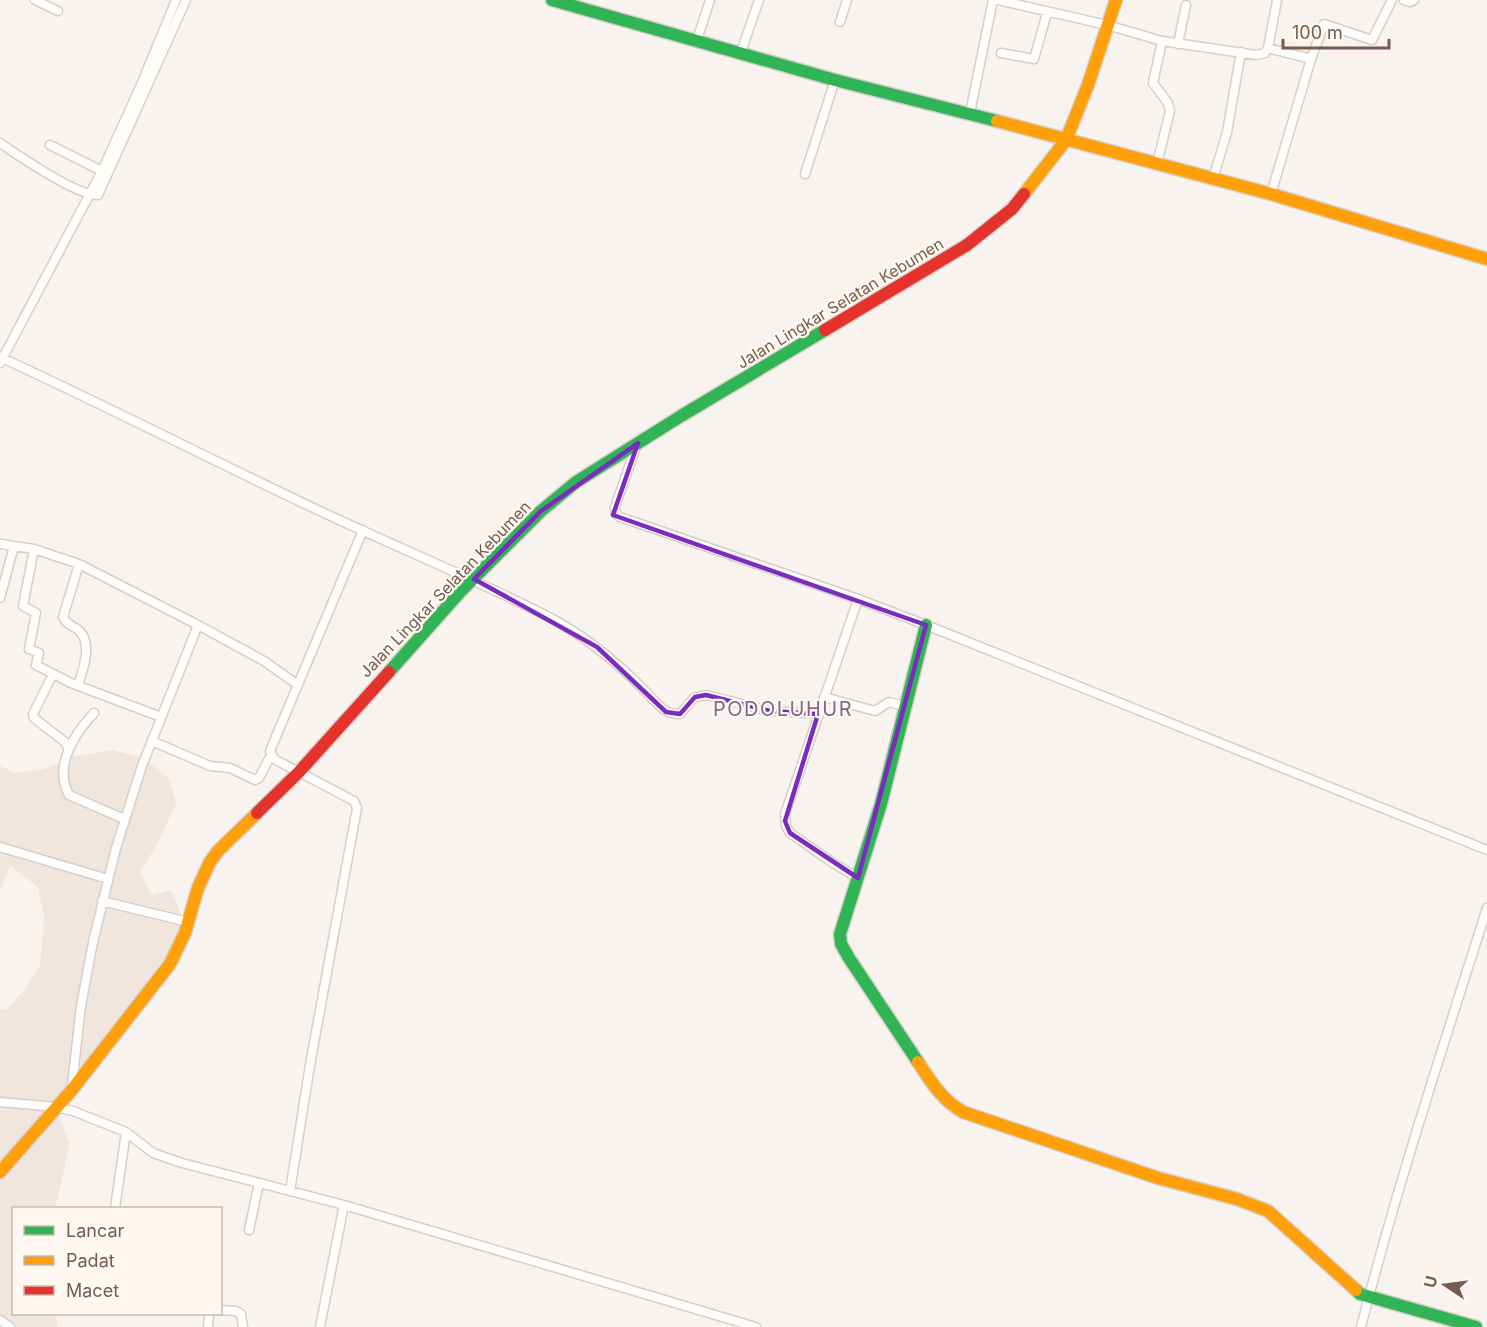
<svg xmlns="http://www.w3.org/2000/svg" width="1487" height="1327" viewBox="0 0 1487 1327" font-family="Inter,sans-serif">
<style>
.residential{fill:#f0e6dd}
.lines{fill:none;stroke-linecap:round;stroke-linejoin:round}
.street-casing{stroke:#d5cfc9;stroke-width:11}
.fast-casing{stroke:#d7d0ca;stroke-width:15}
.slow-casing{stroke:#d7d0ca;stroke-width:15}
.jam-casing{stroke:#d7d0ca;stroke-width:15}
.street{stroke:#fefdfc;stroke-width:8}
.fast{stroke:#30b455;stroke-width:12}
.slow{stroke:#ff9f0a;stroke-width:12}
.jam{stroke:#e5322d;stroke-width:12}
.marked{fill:none;stroke:#7b2cbf;stroke-width:4.5;stroke-linejoin:round}
.labels{text-anchor:middle;dominant-baseline:central;stroke-width:4.5;stroke-linejoin:round;paint-order:stroke}
.street-label{font-size:16px;fill:#745c50;stroke:#fef8f1}
.quarter-label{font-size:20px;letter-spacing:1.5px;fill:#81688f;stroke:#fef8f1}
</style>
<rect width="100%" height="100%" fill="#f8f3ee"/>
<path class="residential" d="M113 750 144 758 169 779 176 803 158 843 140 872 151 895 171 890 188 931 55 1106 70 1145 55 1208H14V1314H55L58 1327H0V1009L6 1010 25 989 40 965 44 916 38 887 10 866 0 891V766L15 773 45 769 70 757Z"/>
<g class="lines">
<defs>
<path id="street" d="M35 0 58 11
M998 0 1107 25 1162 41 1256 55 1265 53 1268 48 1277 0
M1404 0 1410 2 1414 0
M840 22 847 0
M697 40 710 0
M1178 44 1186 5
M1268 48 1311 59 1324 24 1372 40 1392 0
M741 52 759 0
M1001 53 1034 59 1047 13
M970 113 993 0
M0 143C19 156 77 196 98 195L186 0
M50 145 102 171
M1157 164 1170 111 1168 103 1153 83 1162 41
M805 174 835 80
M1213 179 1227 132 1241 52
M1271 194 1311 59
M0 357C102 404 202 455 303 503 384 542 467 575 547 616 586 636 617 662 647 693 657 703 665 715 680 714L694 698 706 695 770 711 818 714
M0 363 102 171 141 85 176 0
M637 444 615 507 616 514 620 517 858 599 926 625 1487 850
M0 544 34 549 79 564 198 625 142 766 116 848 93 942 81 1006 72 1085
M34 549 23 606 36 613 29 649 39 653 36 665 71 683 161 717
M0 598 14 546
M858 599 785 814 786 826 790 833 833 863 858 878
M198 625 264 661 298 685
M53 674 33 714 34 718 65 742 69 749
M78 685C83 670 94 641 77 629 71 625 66 624 63 617L79 564
M824 697 875 711 889 702 905 706
M94 713C75 733 53 766 69 795L124 819
M152 741 210 766 230 768 255 780 259 778 271 755
M0 847 108 879
M102 901 188 922
M0 1102 56 1107 73 1111 126 1132 153 1153 182 1163 344 1205 320 1327
M290 1191 310 1065 357 808 354 801 274 759 270 751 363 530
M344 1205 756 1327
M115 1208 126 1132
M249 1230 259 1183
M220 1310 236 1311 241 1314 243 1327
M0 1320 10 1327
M208 1327 209 1314
M1361 1327C1397 1186 1443 1047 1487 908"/>
<path id="fast" d="M552 0 835 80 997 121
M389 672 460 592 541 511 576 482 681 416 825 330
M918 1062 849 958 841 944 840 934 881 804 926 625
M1356 1290 1360 1294 1476 1327"/>
<path id="slow" d="M997 121 1271 194 1487 259
M1024 194 1066 140 1088 85 1116 0
M918 1062C931 1082 942 1100 963 1112L1158 1178 1237 1199 1268 1211 1356 1290
M0 1172 71 1091 170 964 185 933 198 888 210 862 218 851 257 813"/>
<path id="jam" d="M825 330 967 245 1012 209 1024 194
M257 813 299 772 389 672"/>
</defs>
<use href="#street" class="street-casing"/>
<use href="#fast" class="fast-casing"/>
<use href="#slow" class="slow-casing"/>
<use href="#jam" class="jam-casing"/>
<use href="#street" class="street"/>
<use href="#fast" class="fast"/>
<use href="#slow" class="slow"/>
<use href="#jam" class="jam"/>
</g>
<path class="marked" d="M638 443 613 515 926 625 858 878 790 833 785 821 818 714 770 711 706 695 695 697 680 714 666 712 597 647 474 579 541 511Z"/>
<g class="labels">
<g class="street-label">
<text transform="translate(840 303) rotate(-31)">Jalan Lingkar Selatan Kebumen</text>
<text transform="translate(445 589) rotate(-46)">Jalan Lingkar Selatan Kebumen</text>
</g>
<g class="quarter-label">
<text x="783" y="709">PODOLUHUR</text>
</g>
</g>
<rect x="12" y="1207" width="210" height="108" fill="#fef8f1" stroke="#c7bab1" stroke-width="1.5"/>
<rect x="24" y="1226" width="30" height="9" fill="#30b455" stroke="#c7bab1" stroke-width="1.5"/>
<text x="66" y="1237" font-size="18" fill="#745c50">Lancar</text>
<rect x="24" y="1256" width="30" height="9" fill="#ff9f0a" stroke="#c7bab1" stroke-width="1.5"/>
<text x="66" y="1267" font-size="18" fill="#745c50">Padat</text>
<rect x="24" y="1286" width="30" height="9" fill="#e5322d" stroke="#c7bab1" stroke-width="1.5"/>
<text x="66" y="1297" font-size="18" fill="#745c50">Macet</text>
<g transform="translate(1445 1285) rotate(283)" stroke="#fef8f1" stroke-width="4.5" paint-order="stroke">
<path d="M0-4.5L10 22L0 15L-10 22Z" fill="#745c50"/>
<text y="-9" font-size="16" font-weight="bold" text-anchor="middle" fill="#745c50">U</text>
</g>
<path d="M1283 39v9h106v-9" fill="none" stroke="#745c50" stroke-width="3"/>
<text x="1292" y="39" font-size="18" fill="#745c50" stroke="#fef8f1" stroke-width="4.5" paint-order="stroke">100 m</text>
</svg>
